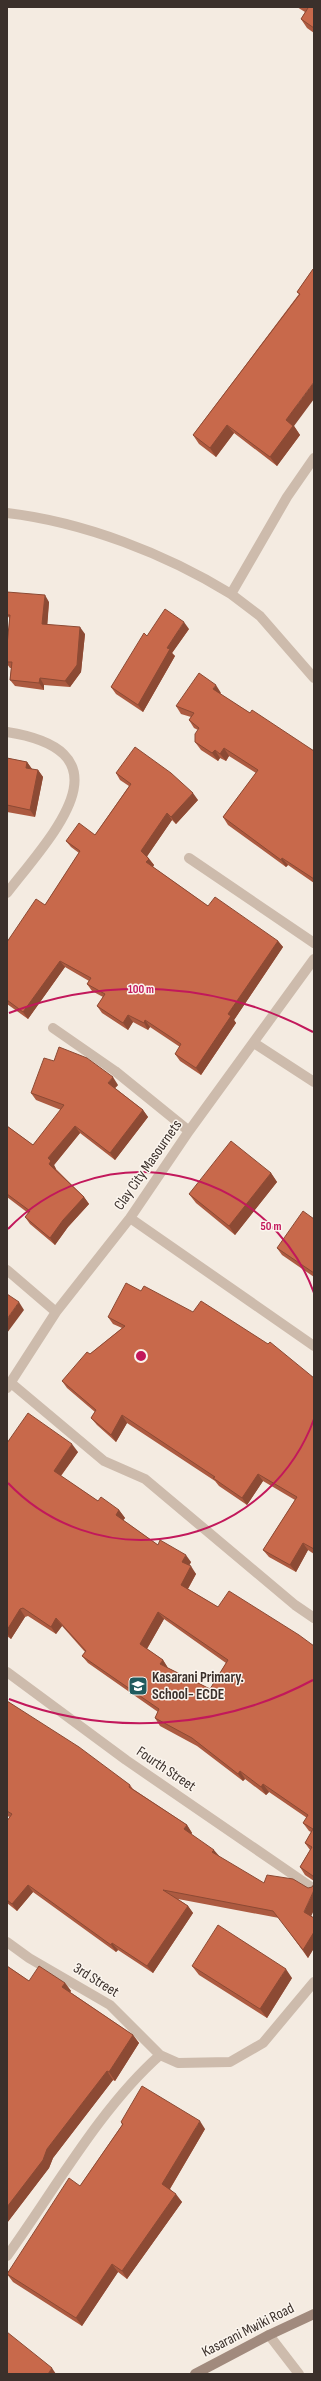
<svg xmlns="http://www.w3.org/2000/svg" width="321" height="2381" viewBox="0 0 321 2381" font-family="'Sofia Sans Condensed',sans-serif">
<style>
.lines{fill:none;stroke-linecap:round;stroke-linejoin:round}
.service{stroke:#cdbbac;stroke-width:10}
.minor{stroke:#cdbbac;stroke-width:10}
.secondary{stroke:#a18a7d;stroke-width:10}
.wall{fill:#ac5a40;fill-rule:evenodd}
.shaded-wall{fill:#8c4a34}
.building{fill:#c8694b;stroke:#8c4a34;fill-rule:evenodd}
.ring{fill:none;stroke:#c2185b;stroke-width:2}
.labels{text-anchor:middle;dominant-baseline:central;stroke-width:3;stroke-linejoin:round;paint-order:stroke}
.street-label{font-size:15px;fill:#3b302b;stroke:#fbf5ee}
.poi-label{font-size:15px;font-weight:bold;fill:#3b302b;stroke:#fbf5ee;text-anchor:start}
.centre{fill:#c2185b;stroke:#fbf5ee;stroke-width:2}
.ring-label{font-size:12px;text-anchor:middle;font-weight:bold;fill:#c2185b;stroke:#fbf5ee;stroke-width:3;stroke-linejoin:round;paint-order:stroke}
</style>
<rect width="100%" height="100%" fill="#f4ebe1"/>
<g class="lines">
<path class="service" d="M269 2335 299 2374"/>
<path class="minor" d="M314 458 287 497 231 594 260 616 314 678
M7 513C84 522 166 554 231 594
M7 732C134 752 51 836 7 893
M189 858 314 943
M53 1028 115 1071 189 1131
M254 1043 314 1082
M130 1218 314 1346
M7 1270 56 1312
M11 1383 104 1461 145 1479 295 1605 314 1618
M7 1388 56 1312 130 1218 189 1131 314 959
M7 1672 126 1760 314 1889
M7 1942 29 1958 110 2005 160 2055
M7 2256C54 2191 100 2108 160 2055L178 2063 230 2062 263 2043 314 1982"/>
<path class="secondary" d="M195 2374 269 2335 314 2314"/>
</g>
<path class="wall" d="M297 7H314V33L307 28 301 19 305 12Z
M313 269 294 426 300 435 277 466 234 433 216 457 199 444 193 435 299 294 297 292Z
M7 592 49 602 47 624 85 634 81 672 70 687 44 685V690L15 686 10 680 11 668H10L7 664V645L10 619 7 615Z
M189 629 172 653 175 656 143 712 116 694 111 687 147 636Z
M221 693 220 694 250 713 314 751V883L288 865 286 867 228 825 223 817 256 773 229 756 226 761 220 758 218 761 201 750 195 742 198 730 194 728 189 720 191 717 181 714 176 706Z
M7 758 27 762 32 769 38 770 43 777 35 817 7 812Z
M116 773 198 800 176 824 172 820 147 856 154 865 153 867 208 906 278 941 283 947 234 1020 236 1023 201 1075 180 1061 175 1054 180 1047 150 1027 148 1030 133 1022 128 1030 102 1013 97 1006 103 997 92 991 87 984 89 981 65 967 28 1019 7 1004V942L45 905 79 853 71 847 66 841 95 835 129 786 120 780Z
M118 1085 115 1088 143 1110 148 1117 115 1160 80 1133 54 1165 56 1169 84 1197 89 1204 68 1227 55 1245 30 1224 25 1217 28 1213 7 1197V1126L33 1145 61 1110 36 1100 31 1093Z
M271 1173 277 1182 235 1235 196 1203 189 1194Z
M314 1219V1277L282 1255 277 1248Z
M141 1291 314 1378V1554L308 1550 296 1572 269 1557 263 1550 295 1500 263 1481 247 1505 219 1486 215 1481 127 1423 116 1442 97 1425 91 1418 95 1412 67 1388 62 1381 90 1354 122 1328 113 1324 108 1317Z
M7 1443 78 1452 61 1476 98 1501 119 1510 125 1518 123 1520 158 1545 191 1562 189 1566 196 1574 188 1589 218 1607 314 1646V1881L305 1875 300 1867 310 1850 305 1843 311 1832 309 1831 303 1823 307 1818 269 1792 266 1795 245 1779 243 1781 197 1746 160 1726 155 1718 158 1712 88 1663 82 1656 85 1652 62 1626 56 1634 28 1616 25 1617 11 1639 7 1636ZM164 1619 226 1663 210 1689 168 1668 163 1660 147 1649Z
M7 1700 8 1702 130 1785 133 1789 187 1825 192 1833 191 1834 218 1856 314 1918V1948L308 1958 279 1918 178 1899 188 1906 193 1913 153 1973 118 1950 116 1952 33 1892 17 1911 7 1903V1821L10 1817 7 1816Z
M7 1966 29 1981 65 1983 71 1991 70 1992 133 2035 139 2043 115 2081 113 2080 53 2158 49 2168 7 2223Z
M192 1966 292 1978 267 2018 199 1975Z
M121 2122 205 2129 170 2189 182 2202 127 2279 118 2272 82 2326 13 2282 7 2274 80 2186 122 2125Z"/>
<path class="shaded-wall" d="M314 382V399L294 426 300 435 277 466 270 457 286 420Z
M227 425 234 433 216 457 210 448Z
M45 595 49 602 47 630 42 624Z
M184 622 189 629 172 653 175 656 143 712 138 705 167 648Z
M80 627 85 634 81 672 70 687 65 681Z
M40 678 44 685V690L39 683Z
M216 685 221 693 218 696 213 689Z
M224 748 229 756 226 761 220 754Z
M215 750 220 758 218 761 212 753Z
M27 762 32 769 26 768Z
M38 770 43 777 35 817 30 810Z
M193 793 198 800 176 824 171 817Z
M167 813 172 820 146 858 141 851Z
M282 858 288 865 286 867 281 860Z
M149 859 154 865 151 869 146 862Z
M278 941 283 947 234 1020 236 1023 201 1075 196 1068 228 1014Z
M60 961 65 967 28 1019 23 1012Z
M128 1015 133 1022 128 1030 123 1023Z
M145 1020 150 1027 148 1030 144 1023Z
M113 1077 118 1085 113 1090 108 1083Z
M143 1110 148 1117 115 1160 110 1153Z
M75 1126 80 1133 54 1165 56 1169 54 1171 49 1164 48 1158Z
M271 1173 277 1182 235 1235 229 1226Z
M84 1197 89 1204 68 1227 55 1245 50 1238 63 1220Z
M19 1302 24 1310 7 1333V1319Z
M122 1415 127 1423 116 1442 111 1435Z
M72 1444 78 1452 59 1478 54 1471Z
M258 1474 263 1481 247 1505 242 1498Z
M119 1510 125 1518 122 1522 116 1515Z
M303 1543 308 1550 296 1572 290 1565Z
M186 1555 191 1562 187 1569 182 1562Z
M191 1566 196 1574 186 1592 181 1585Z
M20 1609 25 1617 11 1639 7 1633V1630Z
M158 1612 164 1619 145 1652 140 1644Z
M56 1618 62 1626 56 1634 51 1627Z
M163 1660 168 1668 160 1664Z
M240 1771 245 1779 243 1781 238 1774Z
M263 1784 269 1792 266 1795 261 1787Z
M187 1825 192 1833 190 1836 184 1829Z
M214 1850 220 1857 212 1852Z
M28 1885 33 1892 17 1911 12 1904Z
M314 1890V1910L310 1919 304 1912Z
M188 1906 193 1913 153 1973 147 1966Z
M314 1932V1948L308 1958 303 1950Z
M112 1943 118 1950 116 1952 111 1945Z
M286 1969 292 1978 267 2018 260 2009Z
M65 1983 71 1991 68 1995 62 1987Z
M133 2035 139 2043 115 2081 109 2072Z
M107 2071 113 2080 53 2158 49 2168 7 2223V2207L47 2149Z
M200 2121 205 2129 168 2192 162 2184Z
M176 2194 182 2202 127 2279 122 2271Z
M112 2264 118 2272 82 2326 76 2318Z
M52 2368 56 2374H48Z"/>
<path class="building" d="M306 7H314V28L301 19 308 8Z
M313 269 314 270V382L286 420 293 426 270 457 227 425 210 448 193 435 300 294 297 292Z
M7 592 45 595 42 624 80 627 77 665 65 681 40 678 39 683 10 680 12 662H7V645L10 615H7Z
M165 609 184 622 167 648 170 649 138 705 111 687 144 633 147 636Z
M199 673 216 685 213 689 250 713 252 710 314 751V879L282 858 281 860 223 817 258 770 224 748 220 754 215 750 212 753 195 742V734L199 728 189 720 194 713 176 706Z
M135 747 171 773 193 793 171 817 167 813 141 851 149 859 146 862 208 906 215 897 278 941 228 1014 231 1016 196 1068 175 1054 181 1044 145 1020 144 1023 128 1015 123 1023 97 1006 105 994 87 984 91 978 60 961 23 1012 7 1000V942L36 899 45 905 80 851 66 841 79 823 95 835 131 784 116 773Z
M7 758 27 762 26 768 38 770 30 810 7 805Z
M59 1047 87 1058 113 1077 108 1083 143 1110 110 1153 75 1126 48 1158 51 1161 49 1164 84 1197 63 1220 50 1238 25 1217 30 1211 7 1194V1126L33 1145 64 1105 31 1093 44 1058 54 1061Z
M231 1141 271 1173 229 1226 189 1194Z
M303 1211 314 1219V1273L277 1248Z
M126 1283 141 1291 144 1286 193 1312 201 1301 268 1344 270 1342 314 1378V1549L303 1543 290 1565 263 1550 297 1497 258 1474 242 1498 213 1478 215 1477 122 1415 111 1435 91 1418 96 1410 62 1381 87 1352 90 1354 125 1326 108 1317Z
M7 1294 19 1302 7 1319Z
M28 1413 72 1444 54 1471 98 1501 101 1497 119 1510 116 1515 158 1545 160 1540 186 1555 182 1562 191 1566 181 1585 218 1607 229 1591 299 1635 314 1646V1880L313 1876 300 1867 312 1847 305 1843 313 1829 303 1823 308 1815 263 1784 261 1787 240 1771 238 1774 192 1738 155 1718 159 1709 82 1656 86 1651 56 1618 51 1627 23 1608 20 1609 7 1630V1443ZM158 1612 228 1660 210 1689 160 1664 163 1660 140 1644Z
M7 1701 79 1747 130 1785 129 1787 187 1825 184 1829 214 1850 212 1852 264 1883 267 1875 293 1879 308 1888 312 1887 314 1884V1890L304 1912 314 1918V1932L303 1950 273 1911 163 1890 188 1906 147 1966 112 1943 111 1945 28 1885 12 1904 7 1900V1821L12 1814 7 1811Z
M218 1925 286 1969 260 2009 192 1966Z
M7 1966 29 1981 39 1966 65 1983 62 1987 133 2035 109 2072 107 2071 47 2149 43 2160 7 2207Z
M142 2086 200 2121 162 2184 176 2194 122 2271 112 2264 76 2318 7 2274 69 2178 80 2186 123 2124 121 2122Z
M7 2332 52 2368 48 2374H7Z"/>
<g class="ring">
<path d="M314 1419A184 184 0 0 1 8 1483M8 1229A184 184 0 0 1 314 1293"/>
<path d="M313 1680A367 367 0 0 1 9 1699M9 1013A367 367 0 0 1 313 1032"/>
</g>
<defs>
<symbol id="school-square" viewBox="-11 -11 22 22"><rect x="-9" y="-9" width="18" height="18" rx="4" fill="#1f5a5e" stroke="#fbf5ee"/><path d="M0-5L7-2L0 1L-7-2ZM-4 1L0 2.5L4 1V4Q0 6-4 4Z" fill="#fff"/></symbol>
</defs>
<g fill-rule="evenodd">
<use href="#school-square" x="127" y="1675" width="22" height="22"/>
</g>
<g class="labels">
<g class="street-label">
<text transform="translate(148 1165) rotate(-55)">Clay City Masournets</text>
<text transform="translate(166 1769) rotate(34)">Fourth Street</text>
<text transform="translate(96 1980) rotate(32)">3rd Street</text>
<text transform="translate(248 2330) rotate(-27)">Kasarani Mwiki Road</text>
</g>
<g class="poi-label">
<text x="152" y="1677">Kasarani Primary.<tspan x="152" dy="17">School- ECDE</tspan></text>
</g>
</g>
<circle cx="141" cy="1356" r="6" class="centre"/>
<g class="ring-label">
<text x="141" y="993">100 m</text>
<text x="271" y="1230">50 m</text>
</g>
<rect width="321" height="2381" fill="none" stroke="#3b302b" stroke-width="16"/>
</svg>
